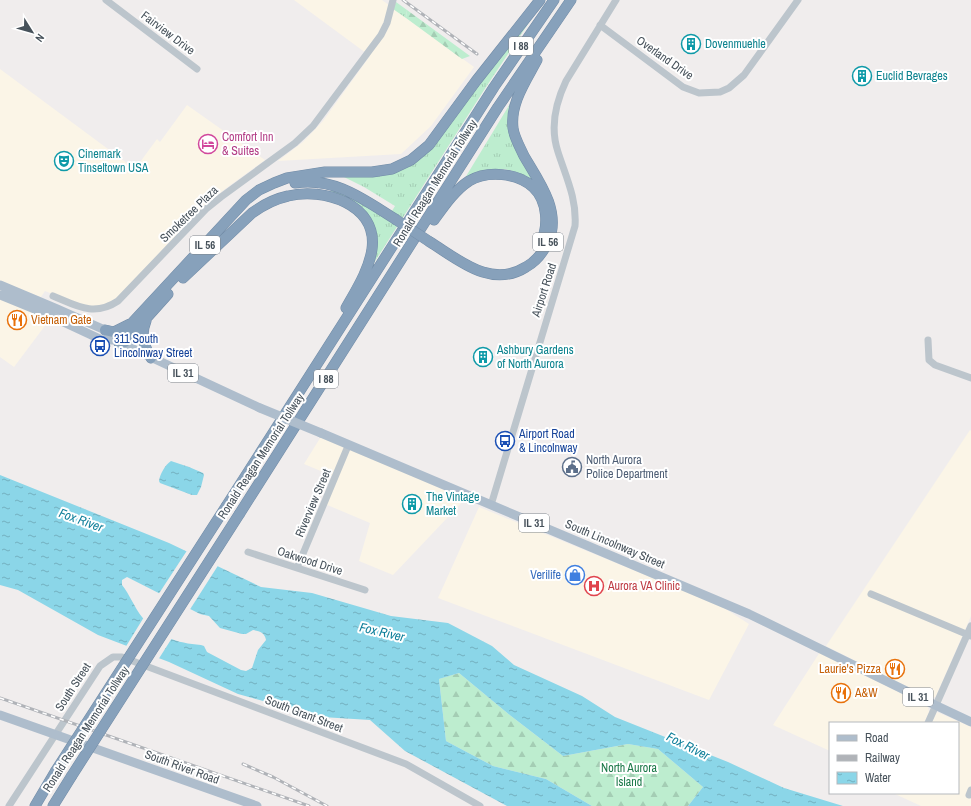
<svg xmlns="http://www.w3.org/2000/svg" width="971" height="806" viewBox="0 0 971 806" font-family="'Archivo Narrow',sans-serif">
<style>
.commercial{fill:#fbf5e7}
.grass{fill:url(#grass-tufts)}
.forest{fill:url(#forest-firs)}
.water{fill:url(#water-ripples);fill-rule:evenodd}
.pier{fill:#f0eded}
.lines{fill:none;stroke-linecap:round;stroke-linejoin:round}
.highway-casing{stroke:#728ca7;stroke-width:11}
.minor{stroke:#bcc5cc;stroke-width:7}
.major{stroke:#aebdcc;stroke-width:9}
.highway{stroke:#87a1bb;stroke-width:10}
.rail-casing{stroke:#b0b3b8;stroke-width:3}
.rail{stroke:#fff;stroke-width:1.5;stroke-dasharray:4.5;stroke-linecap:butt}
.highway-bridge-casing{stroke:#728ca7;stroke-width:11;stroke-linecap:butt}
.major-bridge{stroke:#aebdcc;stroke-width:9}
.highway-bridge{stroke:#87a1bb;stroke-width:10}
.labels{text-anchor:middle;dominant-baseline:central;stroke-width:4;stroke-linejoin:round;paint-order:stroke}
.shield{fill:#fff;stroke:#7e858c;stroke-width:1}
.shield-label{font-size:11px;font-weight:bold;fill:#46515a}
.street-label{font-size:12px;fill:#46515a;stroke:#fff}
.culture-label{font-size:12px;fill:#0d838f;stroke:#fff;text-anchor:start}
.hotel-label{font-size:12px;fill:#b23c85;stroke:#fff;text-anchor:start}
.food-label{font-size:12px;fill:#c56008;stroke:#fff;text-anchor:start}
.transit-label{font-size:12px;fill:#164399;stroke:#fff;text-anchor:start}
.service-label{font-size:12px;fill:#4e5e75;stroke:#fff;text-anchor:start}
.shop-label{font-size:12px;fill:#366cbe;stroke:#fff;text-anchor:end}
.health-label{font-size:12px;fill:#be3a42;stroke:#fff;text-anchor:start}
.park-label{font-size:12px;fill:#1a7848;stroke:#fff}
.water-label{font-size:13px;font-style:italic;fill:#11809b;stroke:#fff}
</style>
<defs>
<pattern id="grass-tufts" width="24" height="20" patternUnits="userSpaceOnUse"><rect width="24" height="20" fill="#bdedcf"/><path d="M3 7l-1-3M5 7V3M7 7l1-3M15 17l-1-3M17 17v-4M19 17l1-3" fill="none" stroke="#a4cdb4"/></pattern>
<pattern id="forest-firs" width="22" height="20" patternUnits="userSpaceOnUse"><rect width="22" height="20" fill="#bdedcf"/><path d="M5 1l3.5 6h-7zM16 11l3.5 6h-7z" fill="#a4cdb4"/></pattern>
<pattern id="water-ripples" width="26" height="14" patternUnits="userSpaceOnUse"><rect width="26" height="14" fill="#8bd6e8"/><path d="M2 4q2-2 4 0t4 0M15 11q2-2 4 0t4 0" fill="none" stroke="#73b0bf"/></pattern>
</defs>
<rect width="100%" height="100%" fill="#f0eded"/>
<path class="commercial" d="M294 0H382L474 67 431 126 401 154 278 161 303 142 323 121 370 56Z
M0 69 135 169 157 139 160 142 187 105 265 160 225 189 203 207 117 298 106 304 95 308 83 306 45 291 41 297 0 282Z
M0 298 50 319 14 367 0 357Z
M970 430 971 431V616L936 696 932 699 826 646Z
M322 435 347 446 335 477 304 464Z
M348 447 468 496 393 575 359 561 370 523 325 504Z
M479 507 721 606 749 624 709 700 438 598Z
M820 652 928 707 929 712 924 723H830V751L773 725Z
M937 712 971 727V806H921L895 794 896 793H958V723H931Z"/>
<path class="grass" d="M396 2 407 10 406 18 393 9Z
M540 6 486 87 372 266 374 233 331 192 332 189 349 196 387 219 395 206 364 187 342 176 397 171 457 113Z
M511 102 509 112 538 186C512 165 496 165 466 178H465Z"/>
<path class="forest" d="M407 10 470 56 462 59 406 18Z
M459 673 511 716 563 756 628 744 658 749 703 787 688 806H592L546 779 493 766 446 741 439 679Z"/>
<path class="water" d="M171 461 189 467 203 473 204 475 201 487 197 495H192L160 483 159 481C160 474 165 465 171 461Z
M0 475 169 543 261 587 312 593 391 616 448 623 492 646 514 665 582 696 615 717 728 762 784 788 843 806H688L703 787 658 749 628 744 563 756 511 716 459 673 439 679 446 741 493 766 546 779 592 806H507L405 751 370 720 322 717 238 694 169 662 98 635 18 590 0 585ZM127 577 200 614 209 616 220 628 242 634H246L253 630C260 631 265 633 266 640L258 650 252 668 246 671 241 670 207 652 204 646 201 645C177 643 157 637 142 617 134 607 130 595 122 585V580Z"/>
<path class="pier" d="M188 549 219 564 189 611 158 595Z
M144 617 155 627 172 638 158 660 125 648Z"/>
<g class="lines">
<defs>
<path id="highway" d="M295 183C335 177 363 199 395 219
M434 220C444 206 455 190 469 181 488 170 517 173 533 187 548 201 549 227 540 244
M430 242C459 260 491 289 526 267 537 261 544 251 549 240 561 210 538 180 524 156 520 147 514 137 513 128 510 103 526 81 537 60
M183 278 252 213C263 205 274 199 288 196 323 187 378 204 372 249 369 270 356 290 346 308
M146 321C140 336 144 345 151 358
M105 330 114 332 130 324
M125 342 168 294
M119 343 132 323 246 200 259 190 274 183 287 178 325 172H372L392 169 411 160 429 145 476 81 540 0
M227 505 494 87 554 0
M240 513 498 107 571 0
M35 806 55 772
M53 806 71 777"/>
</defs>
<use href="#highway" class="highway-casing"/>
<path class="minor" d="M106 0 197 69
M600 25 683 87 699 93 720 92 729 88 744 75 798 0
M53 296C77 306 94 317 118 301L206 209 221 197 295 143 313 126 381 35 387 23 393 0
M928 340 929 360 935 365 971 378
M491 505 575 226C577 199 566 177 558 152 550 128 555 104 566 81L616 0
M248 552 365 590
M297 568 348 446
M871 594 971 636
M928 723 971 626
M969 795 971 790
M9 806 100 666 113 657H122L406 764 480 806"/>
<path class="major" d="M0 285 57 309 105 330 114 340 260 408
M0 295 42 312 102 340H114
M321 433 749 614 935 705 971 722
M0 715 257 806"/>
<use href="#highway" class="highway"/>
<defs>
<path id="rail" d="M403 0 477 54
M0 698 309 806
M243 764 273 777 327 806"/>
</defs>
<use href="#rail" class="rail-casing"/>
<use href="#rail" class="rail"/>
<defs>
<path id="highway-bridge" d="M395 219 430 242
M55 772 227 505
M71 777 240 513"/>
</defs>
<use href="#highway-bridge" class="highway-bridge-casing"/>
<path class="major-bridge" d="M260 408 321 433"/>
<use href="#highway-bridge" class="highway-bridge"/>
</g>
<defs>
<symbol id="building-ring" viewBox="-11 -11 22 22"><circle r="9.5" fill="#fff" stroke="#0f9aa8" stroke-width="1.5"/><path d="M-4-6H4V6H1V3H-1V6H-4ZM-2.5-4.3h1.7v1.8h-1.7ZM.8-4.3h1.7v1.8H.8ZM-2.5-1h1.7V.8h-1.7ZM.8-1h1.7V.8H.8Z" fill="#0f9aa8"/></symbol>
<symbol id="hotel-ring" viewBox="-11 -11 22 22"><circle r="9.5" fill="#fff" stroke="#d1479c" stroke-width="1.5"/><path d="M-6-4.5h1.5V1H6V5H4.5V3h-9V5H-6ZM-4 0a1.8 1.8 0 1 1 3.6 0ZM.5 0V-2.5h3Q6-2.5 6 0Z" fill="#d1479c"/></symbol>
<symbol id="theatre-ring" viewBox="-11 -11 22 22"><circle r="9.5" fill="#fff" stroke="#0f9aa8" stroke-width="1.5"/><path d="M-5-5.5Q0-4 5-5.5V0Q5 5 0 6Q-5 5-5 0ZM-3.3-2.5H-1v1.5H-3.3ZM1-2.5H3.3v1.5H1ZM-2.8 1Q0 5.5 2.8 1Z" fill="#0f9aa8"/></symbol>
<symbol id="restaurant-ring" viewBox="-11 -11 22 22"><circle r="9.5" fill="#fff" stroke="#e8710a" stroke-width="1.5"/><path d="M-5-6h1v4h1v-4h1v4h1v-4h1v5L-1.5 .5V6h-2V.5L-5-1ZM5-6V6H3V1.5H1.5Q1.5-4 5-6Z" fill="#e8710a"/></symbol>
<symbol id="bus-ring" viewBox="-11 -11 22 22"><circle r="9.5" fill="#fff" stroke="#1a4fb4" stroke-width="1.5"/><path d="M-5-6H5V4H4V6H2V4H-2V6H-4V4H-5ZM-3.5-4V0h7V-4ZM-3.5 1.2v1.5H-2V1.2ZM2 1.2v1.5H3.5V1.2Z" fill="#1a4fb4"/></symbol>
<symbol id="civic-ring" viewBox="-11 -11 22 22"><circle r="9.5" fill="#fff" stroke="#5c6f8a" stroke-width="1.5"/><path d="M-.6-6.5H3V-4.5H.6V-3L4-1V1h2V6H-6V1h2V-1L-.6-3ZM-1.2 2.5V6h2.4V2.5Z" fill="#5c6f8a"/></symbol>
<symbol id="shop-ring" viewBox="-11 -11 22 22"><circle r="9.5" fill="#fff" stroke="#3f7fe0" stroke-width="1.5"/><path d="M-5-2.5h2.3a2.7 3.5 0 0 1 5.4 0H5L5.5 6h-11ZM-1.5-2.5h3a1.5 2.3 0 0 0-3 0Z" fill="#3f7fe0"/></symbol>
<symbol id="hospital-ring" viewBox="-11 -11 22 22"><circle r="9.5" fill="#fff" stroke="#e0444e" stroke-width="1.5"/><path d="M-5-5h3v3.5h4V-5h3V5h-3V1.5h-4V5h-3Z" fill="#e0444e"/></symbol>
</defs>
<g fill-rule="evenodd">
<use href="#building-ring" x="680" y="33" width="22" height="22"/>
<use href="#building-ring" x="851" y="65" width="22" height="22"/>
<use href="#hotel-ring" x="197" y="133" width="22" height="22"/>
<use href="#theatre-ring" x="53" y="150" width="22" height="22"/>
<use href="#restaurant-ring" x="6" y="309" width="22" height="22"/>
<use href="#bus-ring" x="89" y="335" width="22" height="22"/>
<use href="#building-ring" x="472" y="346" width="22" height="22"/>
<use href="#bus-ring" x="494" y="430" width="22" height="22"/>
<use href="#civic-ring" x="561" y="456" width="22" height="22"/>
<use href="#building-ring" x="401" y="493" width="22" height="22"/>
<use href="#shop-ring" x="564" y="564" width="22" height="22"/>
<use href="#hospital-ring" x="583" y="575" width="22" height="22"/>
<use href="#restaurant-ring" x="884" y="658" width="22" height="22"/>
<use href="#restaurant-ring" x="830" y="682" width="22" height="22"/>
</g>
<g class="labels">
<g class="shield">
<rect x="509" y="37" width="24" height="18" rx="3"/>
<rect x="533" y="233" width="30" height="18" rx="3"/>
<rect x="190" y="236" width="30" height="18" rx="3"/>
<rect x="168" y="364" width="30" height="18" rx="3"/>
<rect x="314" y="370" width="24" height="18" rx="3"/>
<rect x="519" y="514" width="30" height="18" rx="3"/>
<rect x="903" y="688" width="30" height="18" rx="3"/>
</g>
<g class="shield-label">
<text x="521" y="46">I 88</text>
<text x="548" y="242">IL 56</text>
<text x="205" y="245">IL 56</text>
<text x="183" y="373">IL 31</text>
<text x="326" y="379">I 88</text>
<text x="534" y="523">IL 31</text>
<text x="918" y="697">IL 31</text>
</g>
<g class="street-label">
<text transform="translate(168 33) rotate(37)">Fairview Drive</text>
<text transform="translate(665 58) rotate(35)">Overland Drive</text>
<text transform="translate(435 183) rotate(-58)">Ronald Reagan Memorial Tollway</text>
<text transform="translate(189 214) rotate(-44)">Smoketree Plaza</text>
<text transform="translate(544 290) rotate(-72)">Airport Road</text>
<text transform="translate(261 456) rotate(-57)">Ronald Reagan Memorial Tollway</text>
<text transform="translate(313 503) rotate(-67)">Riverview Street</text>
<text transform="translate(615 544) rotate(23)">South Lincolnway Street</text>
<text transform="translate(310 561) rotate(18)">Oakwood Drive</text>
<text transform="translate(73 687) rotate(-57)">South Street</text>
<text transform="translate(304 714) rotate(21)">South Grant Street</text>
<text transform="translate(86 729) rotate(-57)">Ronald Reagan Memorial Tollway</text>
<text transform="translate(182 767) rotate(20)">South River Road</text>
</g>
<g class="culture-label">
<text x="705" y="44">Dovenmuehle</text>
<text x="876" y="76">Euclid Bevrages</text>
<text x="78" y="154">Cinemark<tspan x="78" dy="14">Tinseltown USA</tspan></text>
<text x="497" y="350">Ashbury Gardens<tspan x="497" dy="14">of North Aurora</tspan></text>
<text x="426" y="497">The Vintage<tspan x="426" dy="14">Market</tspan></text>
</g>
<g class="hotel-label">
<text x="222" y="137">Comfort Inn<tspan x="222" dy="14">&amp; Suites</tspan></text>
</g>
<g class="food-label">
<text x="31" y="320">Vietnam Gate</text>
<text x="881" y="669" text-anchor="end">Laurie's Pizza</text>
<text x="855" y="693">A&amp;W</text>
</g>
<g class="transit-label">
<text x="114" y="339">311 South<tspan x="114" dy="14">Lincolnway Street</tspan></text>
<text x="519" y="434">Airport Road<tspan x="519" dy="14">&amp; Lincolnway</tspan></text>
</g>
<g class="service-label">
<text x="586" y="460">North Aurora<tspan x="586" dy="14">Police Department</tspan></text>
</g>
<g class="shop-label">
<text x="561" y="575">Verilife</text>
</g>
<g class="health-label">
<text x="608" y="586">Aurora VA Clinic</text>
</g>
<g class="park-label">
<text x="629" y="768">North Aurora<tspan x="629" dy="14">Island</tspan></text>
</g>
<g class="water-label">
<text transform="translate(81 520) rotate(20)">Fox River</text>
<text transform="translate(382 632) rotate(13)">Fox River</text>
<text transform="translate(688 746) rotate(27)">Fox River</text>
</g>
</g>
<rect x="829" y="722" width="130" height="72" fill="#ffffff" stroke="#b5b9bd"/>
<rect x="837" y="735" width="20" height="6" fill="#aebdcc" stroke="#b5b9bd"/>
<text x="865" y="742" font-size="12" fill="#46515a">Road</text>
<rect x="837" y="755" width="20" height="6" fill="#b0b3b8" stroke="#b5b9bd"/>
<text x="865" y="762" font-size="12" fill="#46515a">Railway</text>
<rect x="837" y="772" width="20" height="12" fill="url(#water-ripples)" stroke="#b5b9bd"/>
<text x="865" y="782" font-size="12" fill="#46515a">Water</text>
<g transform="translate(32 32) rotate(127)" stroke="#ffffff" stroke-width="3" paint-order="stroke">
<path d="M0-3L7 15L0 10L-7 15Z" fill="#46515a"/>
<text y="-6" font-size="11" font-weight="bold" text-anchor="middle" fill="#46515a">N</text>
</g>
</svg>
